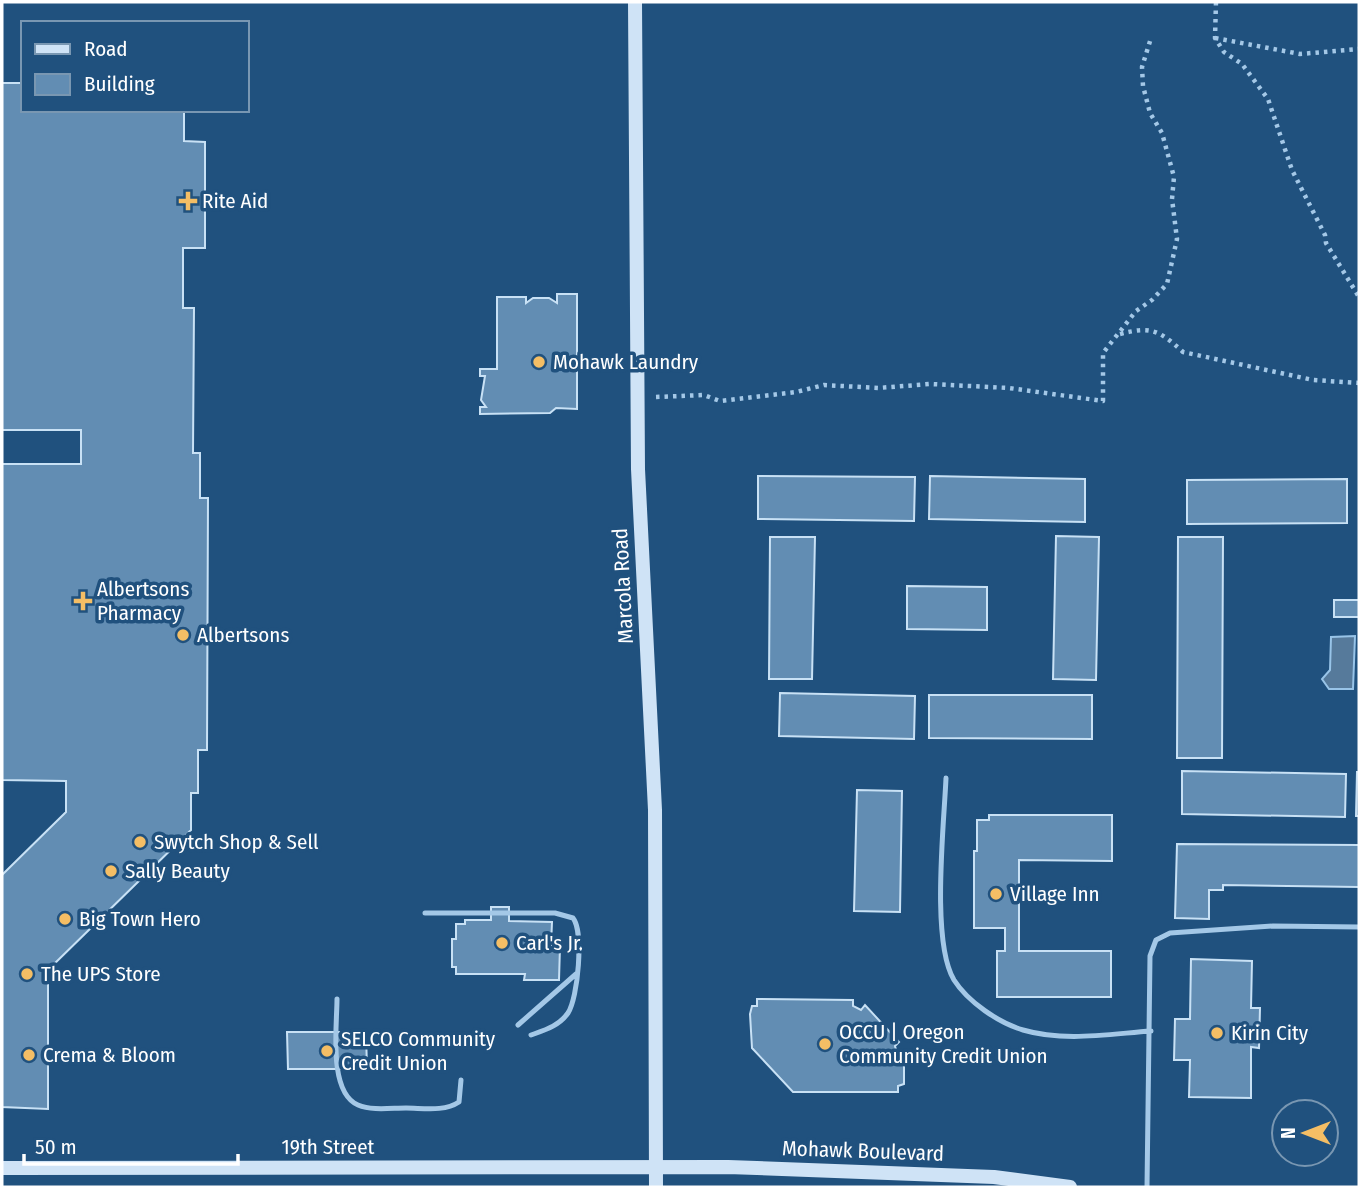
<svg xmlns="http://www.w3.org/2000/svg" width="1361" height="1189" viewBox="0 0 1361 1189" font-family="'Fira Sans Condensed',sans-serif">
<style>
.water{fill:#567a9b;stroke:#98c4e8;stroke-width:2}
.building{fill:#628db3;stroke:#c8e1f5;stroke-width:2}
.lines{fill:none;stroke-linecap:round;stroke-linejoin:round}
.path{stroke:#a4c8e7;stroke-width:4.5;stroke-dasharray:3.5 5;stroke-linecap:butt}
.lane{stroke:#a4c8e7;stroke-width:5}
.secondary{stroke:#cfe3f6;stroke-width:14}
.poi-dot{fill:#f4be65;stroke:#20517e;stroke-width:2.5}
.labels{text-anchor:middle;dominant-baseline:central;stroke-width:7;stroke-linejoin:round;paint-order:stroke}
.poi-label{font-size:21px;fill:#fff;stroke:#20517e;text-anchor:start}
.street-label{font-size:21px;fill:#fff;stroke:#20517e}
</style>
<rect width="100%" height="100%" fill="#20517e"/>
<path class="water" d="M1355 636 1353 689H1329L1322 679 1330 670 1331 637Z"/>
<path class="building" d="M2 83H23V110H184V141L205 142V248H183V308H194L193 453H200V498H208L207 750H198V793H191V830L48 970V1109L2 1107V875L66 812V781L2 780V464H81V430H2Z
M557 294H577V409L556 408 550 413 480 414V407H486L481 400 485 376H480V369H497V297H526V303L533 298H549L557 303Z
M758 476 915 477 914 521 758 519Z
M930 476 1085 479V522L929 519Z
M1347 479V523L1187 524V480Z
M1056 536 1099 537 1096 680 1053 679Z
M770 537H815L812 679H769Z
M1178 537H1223L1222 758H1177Z
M907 586 987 587V630L907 629Z
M1334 600H1359V617H1334Z
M780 693 915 696 914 739 779 736Z
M929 695H1092V739L929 738Z
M1182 771 1346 774 1345 817 1182 814Z
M1357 772H1359V816H1356Z
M857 790 902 791 900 912 854 911Z
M989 815H1112V861L1019 860V951H1111V997H997V951H1005V928H974V851H977V820H989Z
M1177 844 1359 845V887L1223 885V890H1209V919L1175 918Z
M491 907H509V921L552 922 551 946H560L559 980H524L525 974H456V967H452V939H456V924H465V920H491Z
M1191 959 1252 961 1251 1008H1260L1259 1048 1251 1047V1098L1189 1097 1190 1060H1174L1175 1019H1190Z
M757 999 853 1000V1006L861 1010 865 1005 899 1042 895 1046 898 1057H904V1084L898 1086V1092H793L752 1048 750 1014 752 1006H757Z
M287 1032H366L367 1069H288Z"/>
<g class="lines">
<path class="path" d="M1216 2 1215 38 1224 52 1242 64 1268 99 1292 170 1325 235 1326 243 1359 297
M1215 38 1300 54 1359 49
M1120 334C1151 326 1159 330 1183 352L1313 380 1359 383
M656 397 704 395 720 401 796 392 824 385 878 388 930 384 1009 388 1103 401V353L1136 311 1152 300 1167 284 1177 239 1172 199 1174 177 1162 133 1150 113 1143 86 1142 67 1151 38"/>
<path class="lane" d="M946 778C944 825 931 942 954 980 968 1002 999 1023 1023 1030 1064 1042 1109 1034 1151 1031
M425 913H555L573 918C584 932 578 998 568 1013 559 1026 545 1030 531 1035
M337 999C337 1026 328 1092 358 1105 372 1111 391 1108 406 1108 423 1108 444 1112 459 1102L461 1080
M518 1025 576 974
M1147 1187 1150 956 1156 940 1170 933 1273 926 1359 927"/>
<path class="secondary" d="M635 2 638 469 655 810 656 1187
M2 1168 728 1167 994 1177 1070 1187"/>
</g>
<g class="poi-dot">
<path d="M184.5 190.5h7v7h7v7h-7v7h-7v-7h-7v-7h7z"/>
<circle cx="539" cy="362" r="7"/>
<path d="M79.5 590.5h7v7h7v7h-7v7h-7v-7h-7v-7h7z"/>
<circle cx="183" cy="635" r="7"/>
<circle cx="140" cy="842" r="7"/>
<circle cx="111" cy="871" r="7"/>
<circle cx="996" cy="894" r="7"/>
<circle cx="65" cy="919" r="7"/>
<circle cx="502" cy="943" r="7"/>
<circle cx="27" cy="974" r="7"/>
<circle cx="1217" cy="1033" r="7"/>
<circle cx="825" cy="1044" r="7"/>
<circle cx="327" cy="1051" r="7"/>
<circle cx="29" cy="1055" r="7"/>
</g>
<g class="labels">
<g class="poi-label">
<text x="202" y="201">Rite Aid</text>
<text x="553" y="362">Mohawk Laundry</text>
<text x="97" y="589">Albertsons<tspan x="97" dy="24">Pharmacy</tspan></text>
<text x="197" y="635">Albertsons</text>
<text x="154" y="842">Swytch Shop &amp; Sell</text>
<text x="125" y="871">Sally Beauty</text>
<text x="1010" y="894">Village Inn</text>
<text x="79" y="919">Big Town Hero</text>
<text x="516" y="943">Carl's Jr.</text>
<text x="41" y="974">The UPS Store</text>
<text x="839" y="1032">OCCU | Oregon<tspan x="839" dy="24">Community Credit Union</tspan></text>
<text x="1231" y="1033">Kirin City</text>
<text x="341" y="1039">SELCO Community<tspan x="341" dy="24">Credit Union</tspan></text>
<text x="43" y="1055">Crema &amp; Bloom</text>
</g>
<g class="street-label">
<text transform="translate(623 586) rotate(-93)">Marcola Road</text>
<text x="328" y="1147">19th Street</text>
<text transform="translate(863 1151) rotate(2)">Mohawk Boulevard</text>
</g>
</g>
<rect width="1361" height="1189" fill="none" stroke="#ffffff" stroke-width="7"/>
<rect x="21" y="21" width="228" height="91" fill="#20517e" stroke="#7997b2" stroke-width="2"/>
<rect x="35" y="44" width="35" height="10" fill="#cfe3f6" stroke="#7997b2" stroke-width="2"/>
<text x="84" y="56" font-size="21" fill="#ffffff">Road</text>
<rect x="35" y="74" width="35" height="21" fill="#628db3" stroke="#7997b2" stroke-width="2"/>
<text x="84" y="91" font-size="21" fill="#ffffff">Building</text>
<g transform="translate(1305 1133) rotate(270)"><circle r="33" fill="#20517e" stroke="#7997b2" stroke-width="2"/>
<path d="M0-5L12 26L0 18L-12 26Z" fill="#f4be65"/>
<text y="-10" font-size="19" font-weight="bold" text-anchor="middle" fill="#ffffff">N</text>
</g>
<path d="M24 1154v10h214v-10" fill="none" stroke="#ffffff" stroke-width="3.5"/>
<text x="35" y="1154" font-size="21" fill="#ffffff" stroke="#20517e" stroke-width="5" paint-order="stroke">50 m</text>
</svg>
